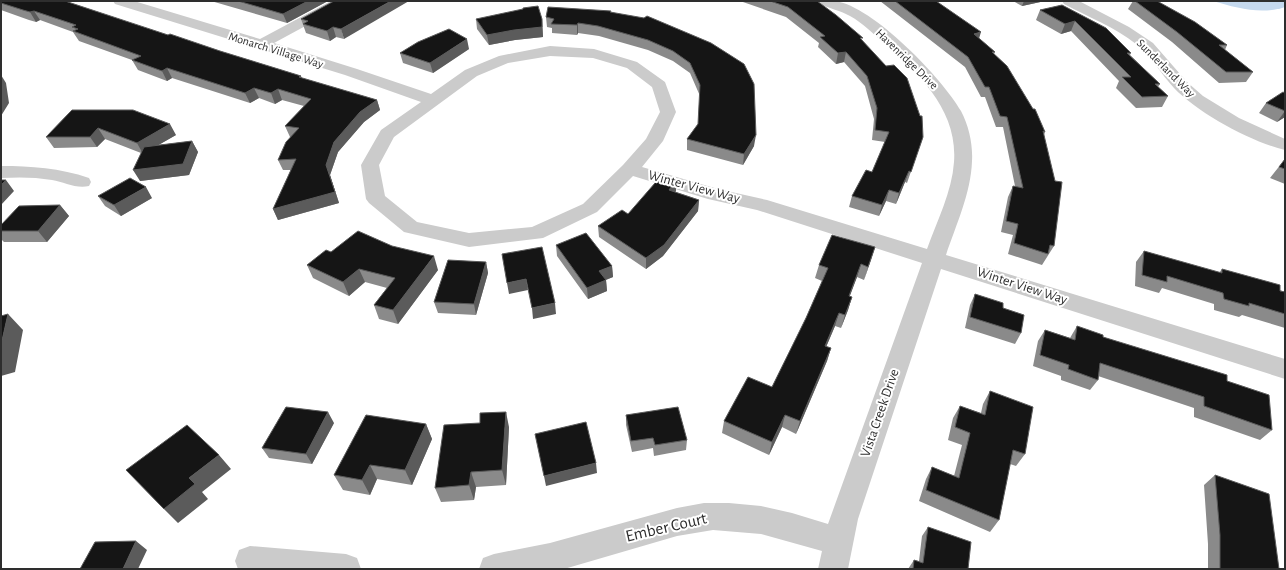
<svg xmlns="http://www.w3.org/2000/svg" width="1286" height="570" viewBox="0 0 1286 570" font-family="'Alegreya Sans',sans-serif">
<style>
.water{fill:#c5d9ee}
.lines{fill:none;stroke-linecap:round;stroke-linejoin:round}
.minor{fill:#cbcbcb;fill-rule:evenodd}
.wall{fill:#8a8a8a}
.shaded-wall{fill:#5b5b5b}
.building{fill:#151515;stroke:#5b5b5b}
.labels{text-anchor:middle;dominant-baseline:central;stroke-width:4;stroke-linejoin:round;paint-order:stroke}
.far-street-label{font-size:12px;fill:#2e2e2e;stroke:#fff}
.street-label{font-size:14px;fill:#2e2e2e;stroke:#fff}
.near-street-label{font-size:17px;fill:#2e2e2e;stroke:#fff}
</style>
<rect width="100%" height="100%" fill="#fff"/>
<path class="water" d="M1213 1H1285V7C1261 15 1237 8 1213 1Z"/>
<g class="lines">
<path class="minor" d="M113 1H134L260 39 331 1H348L346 4 274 43 357 69 431 94 465 70 499 56 550 46 594 49 637 62 665 82 676 112 663 141 642 167 718 189 767 200 927 249C937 221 952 192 954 162 958 110 919 74 884 43 873 34 863 23 850 16 841 11 829 8 819 4L817 1C823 1 830 0 835 1 873 6 943 79 961 111 969 126 973 145 972 161 971 193 956 225 946 255L1285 359V379L941 269 858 519 848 569H818L822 551 761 534 713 530 677 536 564 569H479L483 558 494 554 550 543 677 508 704 503H729L761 506 792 513 828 524 922 263 757 210 708 199 633 176 597 212 543 238 469 247 404 232 369 203 366 199 361 165 381 130 421 102 345 75 115 4ZM550 56 593 58 627 68 652 87 660 112 646 139 623 165 583 204 532 227 469 233 417 222 385 196 379 165 394 137 477 76 508 63Z
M1062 1H1079L1129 27 1153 43 1187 82 1203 96 1239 118 1285 139V150C1251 142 1198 113 1174 88 1161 74 1151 56 1136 44 1115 27 1088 17 1064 4Z
M1 166C31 166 60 168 89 178L91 182 89 186C76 189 64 182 52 180 35 177 18 177 1 178Z
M250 546 346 554 357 558 361 569H238L235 561 239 550Z"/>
</g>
<path class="wall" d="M1 1 168 35 301 76 302 78 377 100 380 110 364 122 338 152 330 175 339 203 278 220 273 209 291 170H283L278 160 291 137H290L285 126 304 106 282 100 275 104 259 98 250 103 172 78 167 81 138 70 132 60 79 41 73 32 40 20 36 22 29 20 1 10Z
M211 1H328L287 23Z
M334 1 344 39 336 37 330 41 306 33 301 19Z
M740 1H817L862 40 923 137 907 183 905 182 896 204 886 201 879 216 849 207 852 196 872 172 885 142 872 140 874 119 865 86 844 62 836 64 818 47 819 43 786 17Z
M880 1H936L995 52 994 54 1045 132 1044 135 1054 246 1042 265 1008 254 1013 235 1001 232 1008 197 1013 186H1015L1003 127H996L985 97H981L965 67Z
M1013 1H1045L1022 6Z
M1133 1H1157L1227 45 1225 50 1253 72 1246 82 1219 83 1172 42 1128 9Z
M1062 5 1131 53 1130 55 1160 84 1158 87 1168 96 1162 107 1136 108 1116 88 1119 81 1071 31 1061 34 1036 20 1040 10Z
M611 11 612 13 711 43 754 146 743 165 687 150V139L698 124 700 96 690 73 673 61 648 50 599 36 578 33 577 35 552 33V28L547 27 546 17Z
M476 19H542L543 37 515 40 489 45 477 29Z
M469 49 433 73 403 63 400 53Z
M1285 93V117L1277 122 1259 113 1266 103Z
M72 110 176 135 158 145 192 141 198 152 189 175 140 181 141 153 105 139 97 147 54 148 46 137Z
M1285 159V184L1270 178Z
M676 180V191L675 192 699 200 698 211 663 256 646 269 599 237 598 226 628 214Z
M98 196 152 198 121 216 105 206Z
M60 205 69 216 47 242H4L1 239V225Z
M556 245 612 266 613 277 606 280 607 291 588 299 557 256Z
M875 247 864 280 857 277 849 297H852L848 310 841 328 835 326 826 347 831 348 827 361 796 434 782 427 769 455 722 433 724 421 772 387 806 318 822 281 815 278 819 265Z
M1144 251 1219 273 1222 269 1285 292V328L1242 315 1239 317 1214 310V304L1162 288 1159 293 1135 286 1136 262Z
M331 252 438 270 398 324 379 319 374 305 387 288 365 282 349 296 313 278 307 265Z
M486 262 488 273 476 315 438 313 434 302Z
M975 294 1003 308 1021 333 1015 344 965 328 970 305Z
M1077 326 1103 337 1227 381 1272 430 1260 440 1194 417V408L1098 376V380L1090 390 1061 380V376L1033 366 1038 341 1045 330 1070 338Z
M990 391 1025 454 1016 466 1010 464 999 520 990 532 919 501 926 479 932 467 954 476 962 445 948 440 953 418 960 406 981 413 983 404Z
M626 415 687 440 686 450 654 456 653 448 632 452 626 425Z
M334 423 312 464 269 458 262 448Z
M426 424 432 439 412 485 377 479 370 495 343 490 334 475Z
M509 427 506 485 476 487 474 500 441 502 435 488Z
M1215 475 1279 569H1208V544L1204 485Z
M928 527 968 569H908L914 560 919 561 922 536Z"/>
<path class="shaded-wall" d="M308 1H328L287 23 283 14Z
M391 1H409L344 39 341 29Z
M1024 1H1045L1022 6Z
M34 11 40 20 36 22 30 12Z
M542 19 543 37 515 40 489 45 487 35Z
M1075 21 1071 31 1061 34 1065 24Z
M578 23V33L577 35V25Z
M333 27 336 37 330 41 327 31Z
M981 32 978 42 974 34Z
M467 39 469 49 433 73 430 63Z
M846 52 844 62 836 64 838 53Z
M167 68 172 78 167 81 162 71Z
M1 75 6 83 9 103 1 116Z
M254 88 259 98 250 103 245 93Z
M278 89 282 100 275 104 271 93Z
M377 100 380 110 364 122 338 152 330 175 339 203 278 220 273 209 326 165 334 142 360 112Z
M1285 111V117L1277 122Z
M170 124 176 135 143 154 137 143Z
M98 128 105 139 97 147 90 137Z
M756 135 754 146 743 165 744 154Z
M192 141 198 152 189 175 140 181 133 170Z
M909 171 905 182 896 204 899 193Z
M6 180 14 191 1 205V185Z
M676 180V191L668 201 669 190Z
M146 187 152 198 121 216 114 205Z
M889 190 886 201 879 216 882 205Z
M699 200 698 211 663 256 646 269V258Z
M60 205 69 216 47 242 38 231Z
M875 247 871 260 864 280 868 267Z
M434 256 438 270 398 324 393 310Z
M486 262 488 273 476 315 474 304Z
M861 264 857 277 845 309 849 296Z
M612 266 613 277 600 282 599 271Z
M359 269 365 282 349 296 343 282Z
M526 279 528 290 509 294 507 283Z
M606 280 607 291 588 299 587 288Z
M852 297 848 310 841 328 845 315Z
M555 303 556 314 533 319 532 308Z
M839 313 835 326 821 359 825 346Z
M8 314 23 330 15 372 1 376V345Z
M831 348 827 361 796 434 800 421Z
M328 412 334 423 312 464 306 454Z
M506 412 509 427 506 485 502 470Z
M785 415 782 427 769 455 772 442Z
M426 424 432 439 412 485 405 470Z
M219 455 231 469 202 492 208 499 178 523 164 509 189 478Z
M596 463 597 473 546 486 544 476Z
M370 465 377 479 370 495 362 480Z
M471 472 476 487 474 500 469 485Z
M136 541 147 550 138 569H123Z"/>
<path class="building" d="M1 1H65L168 35 170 34 220 51 301 76 299 77 377 100 360 112 334 142 326 165 335 192 273 209 296 159 278 160 286 142 299 128 285 126 311 99 278 89 271 93 254 88 245 93 167 68 162 71 132 60 141 56 73 31 78 29 72 27 76 25 34 11 30 12 23 10 1 3Z
M238 1H308L283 14Z
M334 1H391L341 29 333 27 327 31 303 24 308 21 301 19Z
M770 1H817L836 15 863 38H860L886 66 894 65 907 78 920 116H922L923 137 911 172 909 171 899 193 889 190 882 205 852 196 866 170 872 172 889 132 875 130 877 108 867 76 846 52 838 53 820 37 825 36 788 7Z
M895 1H936L981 32 974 34 995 52H992L1007 66 1033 109H1035L1045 132 1043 131 1055 181 1062 182 1054 246 1050 245 1048 254 1014 243 1018 224 1006 221 1013 186 1023 188 1007 117 1000 116 989 87H985L968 57Z
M1135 1H1157L1195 22 1227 45H1219L1253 72H1226L1177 32Z
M1062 5 1106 28 1131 53H1127L1160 84H1155L1168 96 1142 97 1122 77H1131L1075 21 1065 24 1040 10Z
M538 6 542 19V27L514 30 487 35 476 19 523 9V8Z
M548 7 611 11 610 12 644 18 647 16 711 43 744 64 754 84 756 135 744 154 687 139 698 124 700 85 690 63 673 51 648 40 598 26 578 23 577 25 551 24 554 19 546 17Z
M449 29 467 39 430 63 400 53 418 42Z
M1283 92 1285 93V111L1266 103Z
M72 110H133L170 124 137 143 98 128 90 137H46Z
M192 141 183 164 133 170 144 147Z
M1285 159V169L1279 167Z
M662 175 676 180 669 190 699 200 664 245 646 258 598 226 622 210 628 214Z
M130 178 146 187 114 205 98 196Z
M1 180H6L1 185Z
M60 205 38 231H1V225L19 206Z
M358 231 392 246 434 256 393 310 374 305 395 278 359 269 343 282 307 265 326 250 331 252Z
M586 233 612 266 599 271 606 280 587 288 556 245Z
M832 235 875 247 868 267 861 264 849 296 852 297 845 315 839 313 825 346 831 348 800 421 785 415 772 442 724 421 748 377 772 387 806 318 828 268 819 265Z
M542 247 555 303 532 308 526 279 507 283 502 254Z
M1144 251 1222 273V269L1280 285V291L1285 292V314L1249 303V306L1224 299 1223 293 1167 276V282L1142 275Z
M448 260 486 262 474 304 434 302Z
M975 294 1003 303V308L1024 315 1021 333 970 317Z
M8 314 1 345V316Z
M1077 326 1103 335V337L1227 375V381L1269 395 1272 430 1204 406V397L1100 363 1098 380 1068 369 1069 365 1040 355 1045 330 1075 340Z
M990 391 1033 407 1025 454 1013 450 999 520 926 490 932 467 959 478 970 433 955 427 960 406 985 415Z
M286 407 328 412 306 454 262 448Z
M678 407 687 440 655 445 653 438 631 441 626 415Z
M506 412 502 470 471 472 469 485 435 488 444 425 480 423V413Z
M366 415 426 424 405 470 370 465 362 480 334 475Z
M586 422 596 463 544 476 535 434Z
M187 425 219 455 189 478 195 484 164 509 126 470Z
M1215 475 1269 494 1279 569H1220V535Z
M928 527 971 542 968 569H913L914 560 923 563Z
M136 541 123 569H80L95 542Z"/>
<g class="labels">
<g class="far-street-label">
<text transform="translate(276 50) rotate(17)">Monarch Village Way</text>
<text transform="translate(907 59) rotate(44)">Havenridge Drive</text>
<text transform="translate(1166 68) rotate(45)">Sunderland Way</text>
</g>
<g class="street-label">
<text transform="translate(694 187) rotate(15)">Winter View Way</text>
<text transform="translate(1022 286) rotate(18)">Winter View Way</text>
<text transform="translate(880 413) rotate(-71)">Vista Creek Drive</text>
</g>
<g class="near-street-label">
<text transform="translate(666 527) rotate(-13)">Ember Court</text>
</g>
</g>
<rect width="1286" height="570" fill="none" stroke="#2e2e2e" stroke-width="4"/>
</svg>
